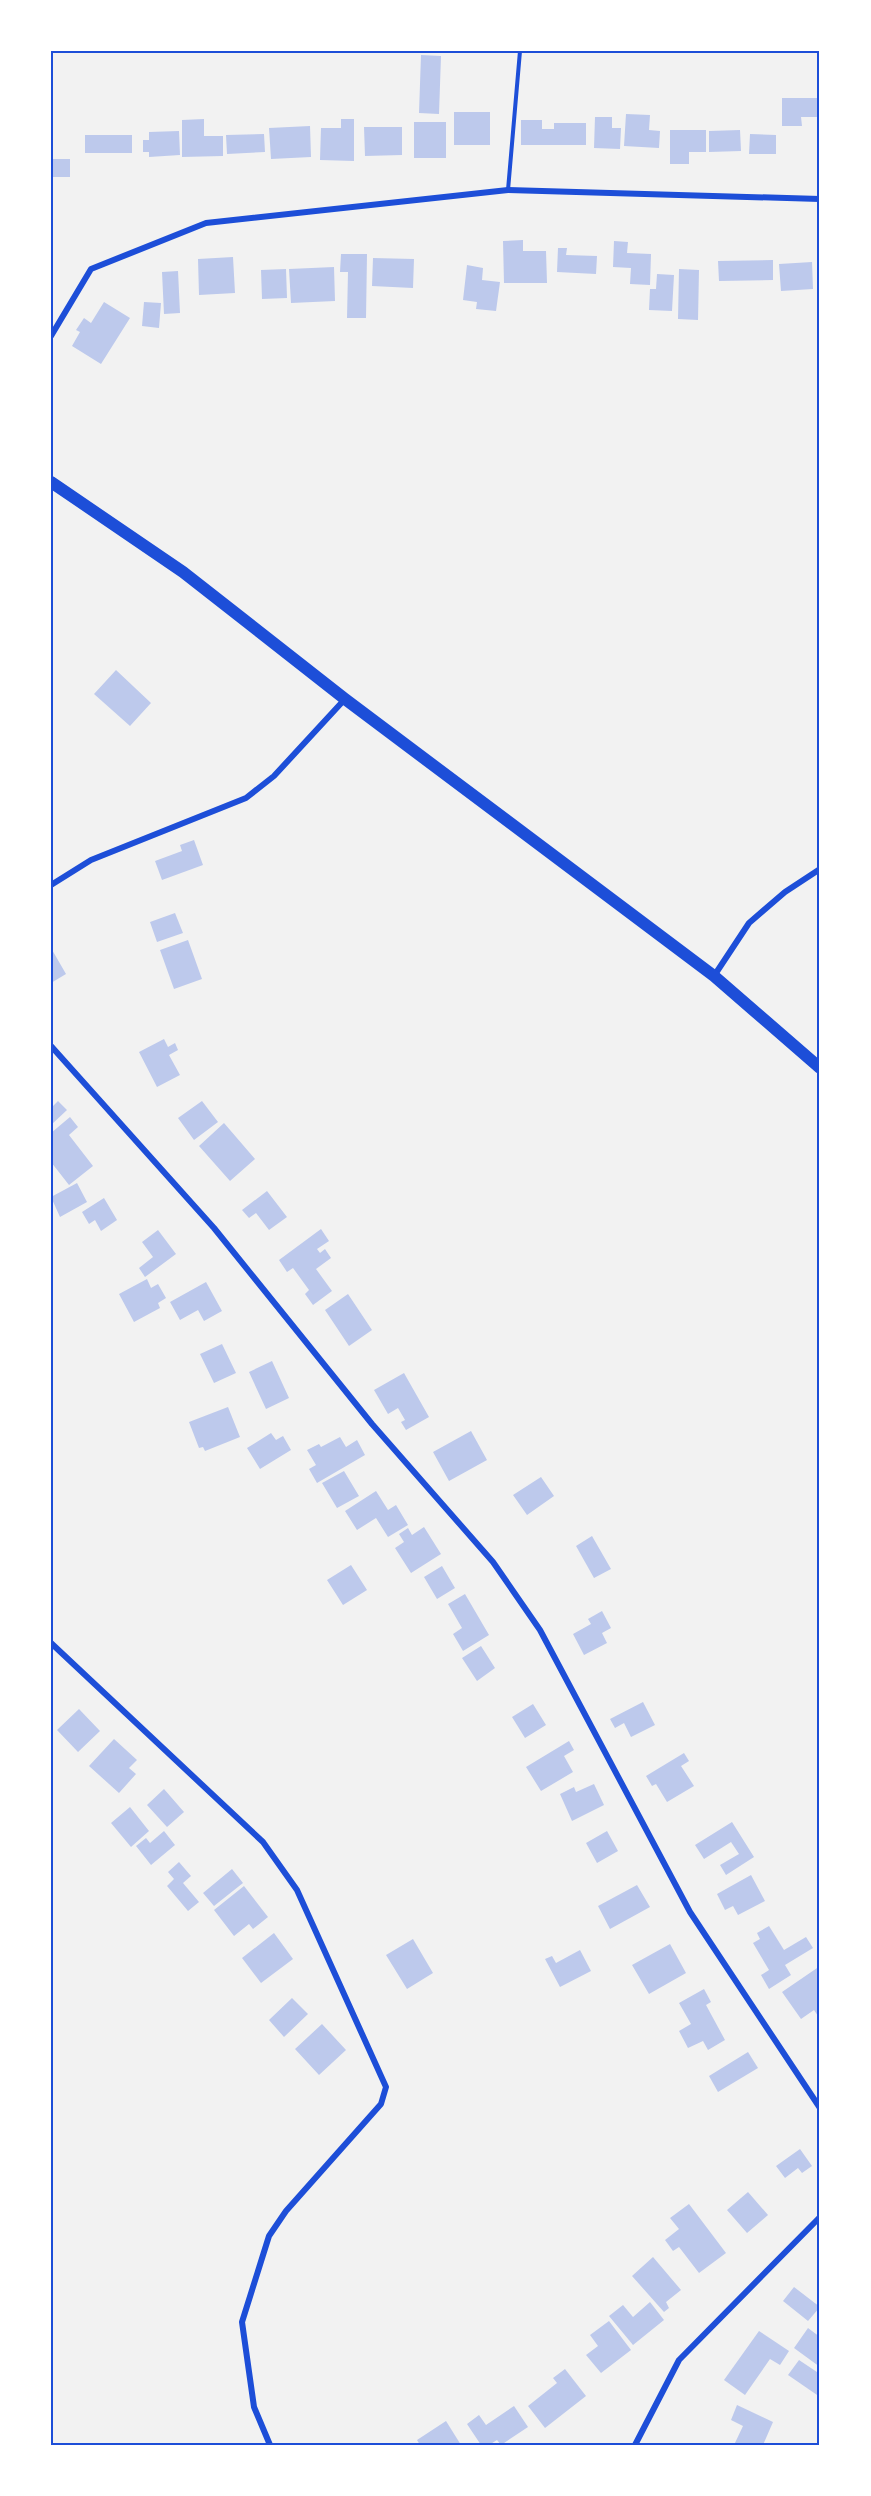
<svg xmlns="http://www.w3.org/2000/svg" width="871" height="2496" viewBox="0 0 871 2496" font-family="Overpass,sans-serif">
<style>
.building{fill:#bdc9ec}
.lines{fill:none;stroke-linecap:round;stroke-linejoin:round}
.service{stroke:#1d4ed8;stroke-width:4}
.minor{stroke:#1d4ed8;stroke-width:6}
.primary{stroke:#1d4ed8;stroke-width:12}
.neatline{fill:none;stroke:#1d4ed8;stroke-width:2}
</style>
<rect width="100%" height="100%" fill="#f2f2f2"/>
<path class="building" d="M421 55 441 56 439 114 419 113Z
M782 98H818V117H801L802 126H782Z
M454 112H490V145H454Z
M626 114 650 115 649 130 660 131 659 148 624 146Z
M595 117H612V128H621L620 149 594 148Z
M204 119V136H223V156L182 157V120Z
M341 119H354V161L320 160 321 128H341Z
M521 120H542V129H554V123H586V145H521Z
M414 122H446V158H414Z
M310 126 311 157 271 159 269 128Z
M364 127H402V155L365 156Z
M670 130H706V152H689V164H670Z
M740 130 741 151 709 152V131Z
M179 131 180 155 149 157V152H143V140H149V132Z
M264 134 265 152 227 154 226 135Z
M750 134 776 135V154H749Z
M85 135H132V153H85Z
M51 159H70V177H51Z
M523 240V251H546L547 283H504L503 241Z
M614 241 628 242 627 253 651 254 650 285 630 284 631 268 613 267Z
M558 248H567L566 255 597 256 596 274 557 272Z
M341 254H367L366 318H347L348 272H340Z
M233 257 235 293 199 295 198 259Z
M373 258 414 259 413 288 372 286Z
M773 260V280L719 281 718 261Z
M812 262 813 289 781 291 779 264Z
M467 265 483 268 482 280 500 282 496 311 476 309 477 302 463 300Z
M334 267 335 301 291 303 289 269Z
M286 269 287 298 262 299 261 270Z
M679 269 699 270 698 320 678 319Z
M178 271 180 313 164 314 162 272Z
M657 274 674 275 672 311 649 310 650 289H656Z
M104 302 130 318 101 364 72 346 80 332 76 330 84 318 91 323Z
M144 302 161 303 159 328 142 326Z
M116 670 151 703 130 726 94 694Z
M194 840 203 865 162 880 155 861 182 851 180 845Z
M175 913 183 933 157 942 150 922Z
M188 940 202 979 174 989 160 950Z
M51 948 66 974 51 983Z
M164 1039 168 1047 175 1043 178 1050 169 1055 180 1075 157 1087 139 1052Z
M58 1101 67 1110 51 1125V1108Z
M202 1101 218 1122 194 1140 178 1118Z
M70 1117 78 1127 69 1135 93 1166 69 1185 51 1162V1133Z
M224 1123 255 1159 230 1181 199 1146Z
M77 1183 87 1202 60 1217 51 1197Z
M267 1191 287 1217 269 1230 256 1213 249 1218 242 1210Z
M104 1198 117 1220 101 1231 95 1220 89 1224 82 1212Z
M321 1229 329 1241 317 1249 320 1253 325 1249 331 1258 316 1269 332 1291 313 1305 305 1294 309 1290 293 1268 287 1272 279 1260Z
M158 1230 176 1254 145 1277 139 1268 153 1257 142 1242Z
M147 1279 151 1288 158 1284 166 1298 158 1303 160 1308 134 1322 119 1294Z
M206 1282 222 1311 204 1321 198 1310 180 1320 170 1302Z
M348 1294 372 1330 349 1346 325 1310Z
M222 1344 236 1373 214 1383 200 1354Z
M272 1361 289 1398 266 1409 249 1372Z
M404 1373 429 1417 406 1430 401 1422 405 1420 398 1408 388 1414 374 1390Z
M228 1407 240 1437 205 1451 203 1447 199 1448 189 1422Z
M471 1431 487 1460 449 1481 433 1452Z
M271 1433 276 1440 283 1436 291 1450 260 1469 247 1448Z
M340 1437 346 1447 357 1440 365 1455 317 1483 309 1469 316 1465 307 1450 319 1444 321 1447Z
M344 1471 359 1496 337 1508 322 1483Z
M541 1477 554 1496 527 1515 513 1495Z
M376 1491 388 1510 396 1505 408 1525 388 1537 376 1518 357 1530 345 1511Z
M424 1527 441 1554 411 1573 395 1548 404 1542 399 1534 408 1528 412 1535Z
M592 1536 611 1569 594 1578 576 1546Z
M351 1565 367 1590 343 1605 327 1580Z
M442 1566 455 1588 437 1599 424 1577Z
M465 1594 489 1635 463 1651 453 1634 462 1628 448 1604Z
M602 1611 611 1628 602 1633 607 1643 584 1655 573 1634 591 1624 588 1619Z
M481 1646 495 1668 477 1681 462 1658Z
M643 1702 655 1725 631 1737 624 1723 615 1728 610 1719Z
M533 1704 546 1725 525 1738 512 1717Z
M79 1709 100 1731 78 1752 57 1730Z
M114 1739 137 1760 129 1768 136 1774 119 1793 89 1766Z
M569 1741 574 1750 564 1756 573 1772 541 1791 526 1767Z
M684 1753 689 1761 681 1766 694 1786 667 1802 656 1784 652 1786 646 1776Z
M594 1784 604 1805 572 1821 560 1794 574 1787 576 1792Z
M164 1789 184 1812 167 1827 147 1805Z
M130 1807 149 1831 131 1847 111 1823Z
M732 1822 754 1857 726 1875 720 1865 739 1854 731 1842 704 1859 695 1845Z
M164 1831 175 1845 151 1865 136 1846 146 1838 150 1843Z
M607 1831 618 1851 597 1863 586 1843Z
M179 1862 191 1876 183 1883 199 1902 188 1911 167 1886 174 1879 168 1872Z
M232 1869 243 1883 214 1906 203 1893Z
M751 1875 765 1901 738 1915 733 1906 725 1910 717 1894Z
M637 1885 650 1907 610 1929 598 1906Z
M244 1886 268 1917 253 1929 249 1924 234 1936 214 1910Z
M769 1926 784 1950 806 1937 813 1948 785 1965 791 1975 769 1989 761 1975 769 1970 753 1943 760 1939 757 1933Z
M274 1933 293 1959 261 1983 242 1958Z
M413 1939 433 1973 407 1989 386 1955Z
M670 1944 686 1973 649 1994 632 1965Z
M580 1950 591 1971 560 1987 545 1959 552 1956 556 1963Z
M820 1966V2019L814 2010 801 2019 782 1992Z
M704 1989 711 2002 706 2005 725 2040 708 2050 703 2041 688 2048 679 2031 691 2024 679 2003Z
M292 1998 308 2014 284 2037 269 2020Z
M322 2024 346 2050 319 2075 295 2049Z
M748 2052 758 2068 718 2092 709 2076Z
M800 2149 812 2166 802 2173 798 2168 785 2178 776 2166Z
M748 2192 768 2215 747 2233 727 2210Z
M689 2204 726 2253 699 2273 679 2247 673 2251 665 2240 679 2229 670 2218Z
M653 2257 681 2290 666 2302 669 2308 664 2312 632 2276Z
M794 2287 820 2307 808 2321 783 2301Z
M650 2302 664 2320 633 2345 609 2316 623 2305 633 2317Z
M609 2321 631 2350 601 2373 586 2355 598 2346 590 2335Z
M808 2328 820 2337V2367L794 2348Z
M759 2331 789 2351 780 2365 770 2359 745 2395 724 2380Z
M799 2360 820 2374V2397L788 2375Z
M565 2369 586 2396 545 2428 528 2406 557 2383 553 2378Z
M737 2405 773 2422 763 2445H734L743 2426 731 2420Z
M514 2406 528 2427 501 2445 497 2440 489 2445H481L467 2424 479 2415 486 2425Z
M446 2421 461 2445H420L417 2440Z"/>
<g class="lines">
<path class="service" d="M508 190 520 51"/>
<path class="minor" d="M51 336 91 269 206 223 508 190 820 199
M51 885 91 860 246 798 274 776 345 699
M714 976 749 923 785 892 820 869
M51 1046 214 1228 372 1424 493 1562 540 1630 690 1912 820 2108
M51 1643 263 1842 297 1890 386 2087 381 2104 286 2211 269 2236 242 2322 254 2407 270 2445
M635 2445 679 2360 820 2217"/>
<path class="primary" d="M51 482 183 572 345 699 714 976 820 1068"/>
</g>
<rect width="871" height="2496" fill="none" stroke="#ffffff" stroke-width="105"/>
<rect x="52" y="52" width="766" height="2392" class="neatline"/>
</svg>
